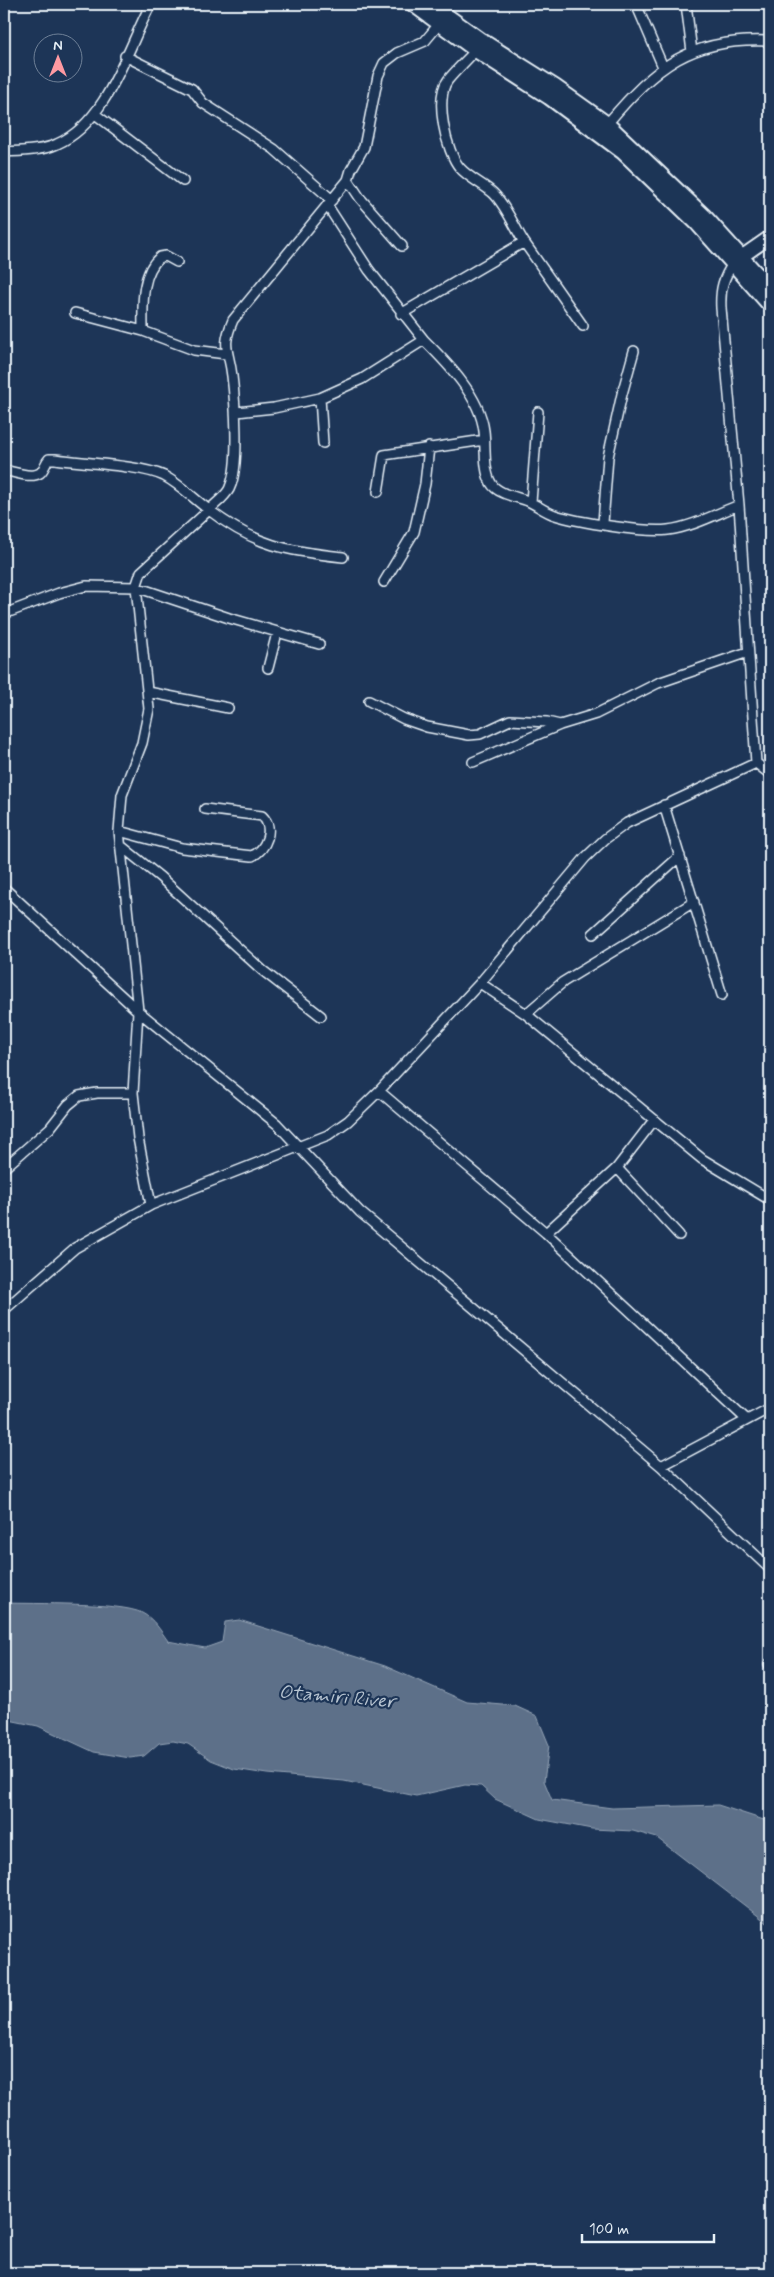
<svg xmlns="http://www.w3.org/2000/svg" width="774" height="2277" viewBox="0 0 774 2277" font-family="Mynerve,sans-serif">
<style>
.water{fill:#5d7089;stroke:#95a4b5}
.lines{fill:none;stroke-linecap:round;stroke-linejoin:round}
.street-casing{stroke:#e8f1f8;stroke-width:12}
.secondary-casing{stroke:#e8f1f8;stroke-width:16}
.primary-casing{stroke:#e8f1f8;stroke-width:18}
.street{stroke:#1d3557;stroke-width:9}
.secondary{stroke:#1d3557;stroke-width:12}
.primary{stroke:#1d3557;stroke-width:14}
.labels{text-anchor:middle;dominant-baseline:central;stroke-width:4.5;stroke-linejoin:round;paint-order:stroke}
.water-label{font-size:19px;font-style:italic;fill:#b7c4d1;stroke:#1d3557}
</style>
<rect width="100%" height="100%" fill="#1d3557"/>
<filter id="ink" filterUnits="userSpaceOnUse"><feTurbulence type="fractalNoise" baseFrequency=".02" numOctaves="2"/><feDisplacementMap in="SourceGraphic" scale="10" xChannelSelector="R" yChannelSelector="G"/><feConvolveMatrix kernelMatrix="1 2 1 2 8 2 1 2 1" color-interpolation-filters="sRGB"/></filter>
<g filter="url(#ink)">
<path class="water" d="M4 1603C32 1604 121 1602 142 1613 154 1619 160 1630 168 1641L205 1648 222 1642 225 1622 239 1620 385 1666 467 1702 515 1706 537 1716 549 1745 544 1781 552 1800 612 1808 718 1805 770 1822V1925L657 1838 633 1831 592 1829 539 1819 495 1799 481 1786 465 1785 416 1796 344 1781 267 1774 234 1769 211 1760 188 1744 173 1741 159 1743 144 1756 130 1758 94 1752 38 1726 4 1719Z"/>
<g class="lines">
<defs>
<path id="street" d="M636 4 663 67
M686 4 692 52
M476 50C467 60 456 70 448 80 434 98 446 152 460 168 469 178 483 184 493 193 505 204 515 228 524 242
M125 56 192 89 203 103 274 149 332 200
M95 114 183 181
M607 124C656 66 691 37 770 41
M4 152C20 151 42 151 57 144 107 123 127 49 151 4
M402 246 360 198 348 180 351 170 364 147 378 76 384 63 397 53 425 41 440 23
M734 262C723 278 720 289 721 308L739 505 756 763 770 774
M75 313 143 331 194 350 226 354
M401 314 524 242 583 326
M143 331C143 308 140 274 160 257L166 256 177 262
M424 340C447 363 480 396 484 431 486 446 483 469 491 483 497 494 517 497 528 501 537 505 545 512 555 515 578 522 645 533 668 530 692 527 716 514 739 505
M237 412 274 408 320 398
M323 443 320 398 362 379 424 340 369 270 327 205
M4 470C14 472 31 479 40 473 44 470 45 463 49 459H55C82 463 141 465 164 476 181 485 194 499 209 510 256 546 287 551 343 557
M378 492 384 455 484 440
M531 502 538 412
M603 523 608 457 622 394 634 351
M384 582 414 532 425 484 429 447
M4 614 59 593 86 586 136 587 229 618 319 644
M268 668 277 633
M148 692 228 708
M369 701 404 719 427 727 469 735 480 734 510 720 547 722 560 725
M473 762 560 725 596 714 658 683 748 652
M664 805 722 995
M119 831 182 848 252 856C266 850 275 828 262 816L205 809
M120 845 160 877 262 970 321 1016
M4 888 138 1011 277 1124 360 1212 661 1466 770 1569
M593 934 680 856
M480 983 526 1014 702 1159 770 1200
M526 1014 563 982 694 902
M379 1091 546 1233 747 1420
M4 1168 50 1128 68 1105 79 1096 97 1093H133
M617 1168 679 1235
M151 1205 138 1138 133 1093 138 1011 119 831 122 795 142 743 149 709 136 587 141 572 221 499C224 496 229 491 230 487 240 465 235 400 232 376 229 349 221 348 233 320L348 180
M546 1233 617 1168 654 1120
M4 1310 75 1248 151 1205 328 1135 348 1121 379 1091 480 983 585 858 605 839 627 823 756 763
M661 1466 770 1408
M769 1664H770"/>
<path id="secondary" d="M734 262 770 237"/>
<path id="primary" d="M413 4 476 50 549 97 623 152 697 223 770 305
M430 4 482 41 555 87 607 124 704 216 770 289"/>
</defs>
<use href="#street" class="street-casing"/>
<use href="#secondary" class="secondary-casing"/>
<use href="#primary" class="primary-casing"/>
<use href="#street" class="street"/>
<use href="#secondary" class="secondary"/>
<use href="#primary" class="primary"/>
</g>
</g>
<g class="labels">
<g class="water-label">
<text transform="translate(337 1697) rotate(5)">Otamiri River</text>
</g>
</g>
<rect width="774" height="2277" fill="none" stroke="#1d3557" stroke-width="20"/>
<rect x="10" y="10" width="754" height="2257" fill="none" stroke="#e8f1f8" stroke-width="2" filter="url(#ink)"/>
<g transform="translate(58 58)"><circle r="24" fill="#1d3557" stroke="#6e8097"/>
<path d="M0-4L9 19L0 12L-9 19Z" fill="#ff9aa2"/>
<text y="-8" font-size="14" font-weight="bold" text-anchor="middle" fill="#e8f1f8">N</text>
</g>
<path d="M582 2234v8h132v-8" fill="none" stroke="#e8f1f8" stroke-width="2.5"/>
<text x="589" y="2234" font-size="15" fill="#e8f1f8" stroke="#1d3557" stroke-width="4" paint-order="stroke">100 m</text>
</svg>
